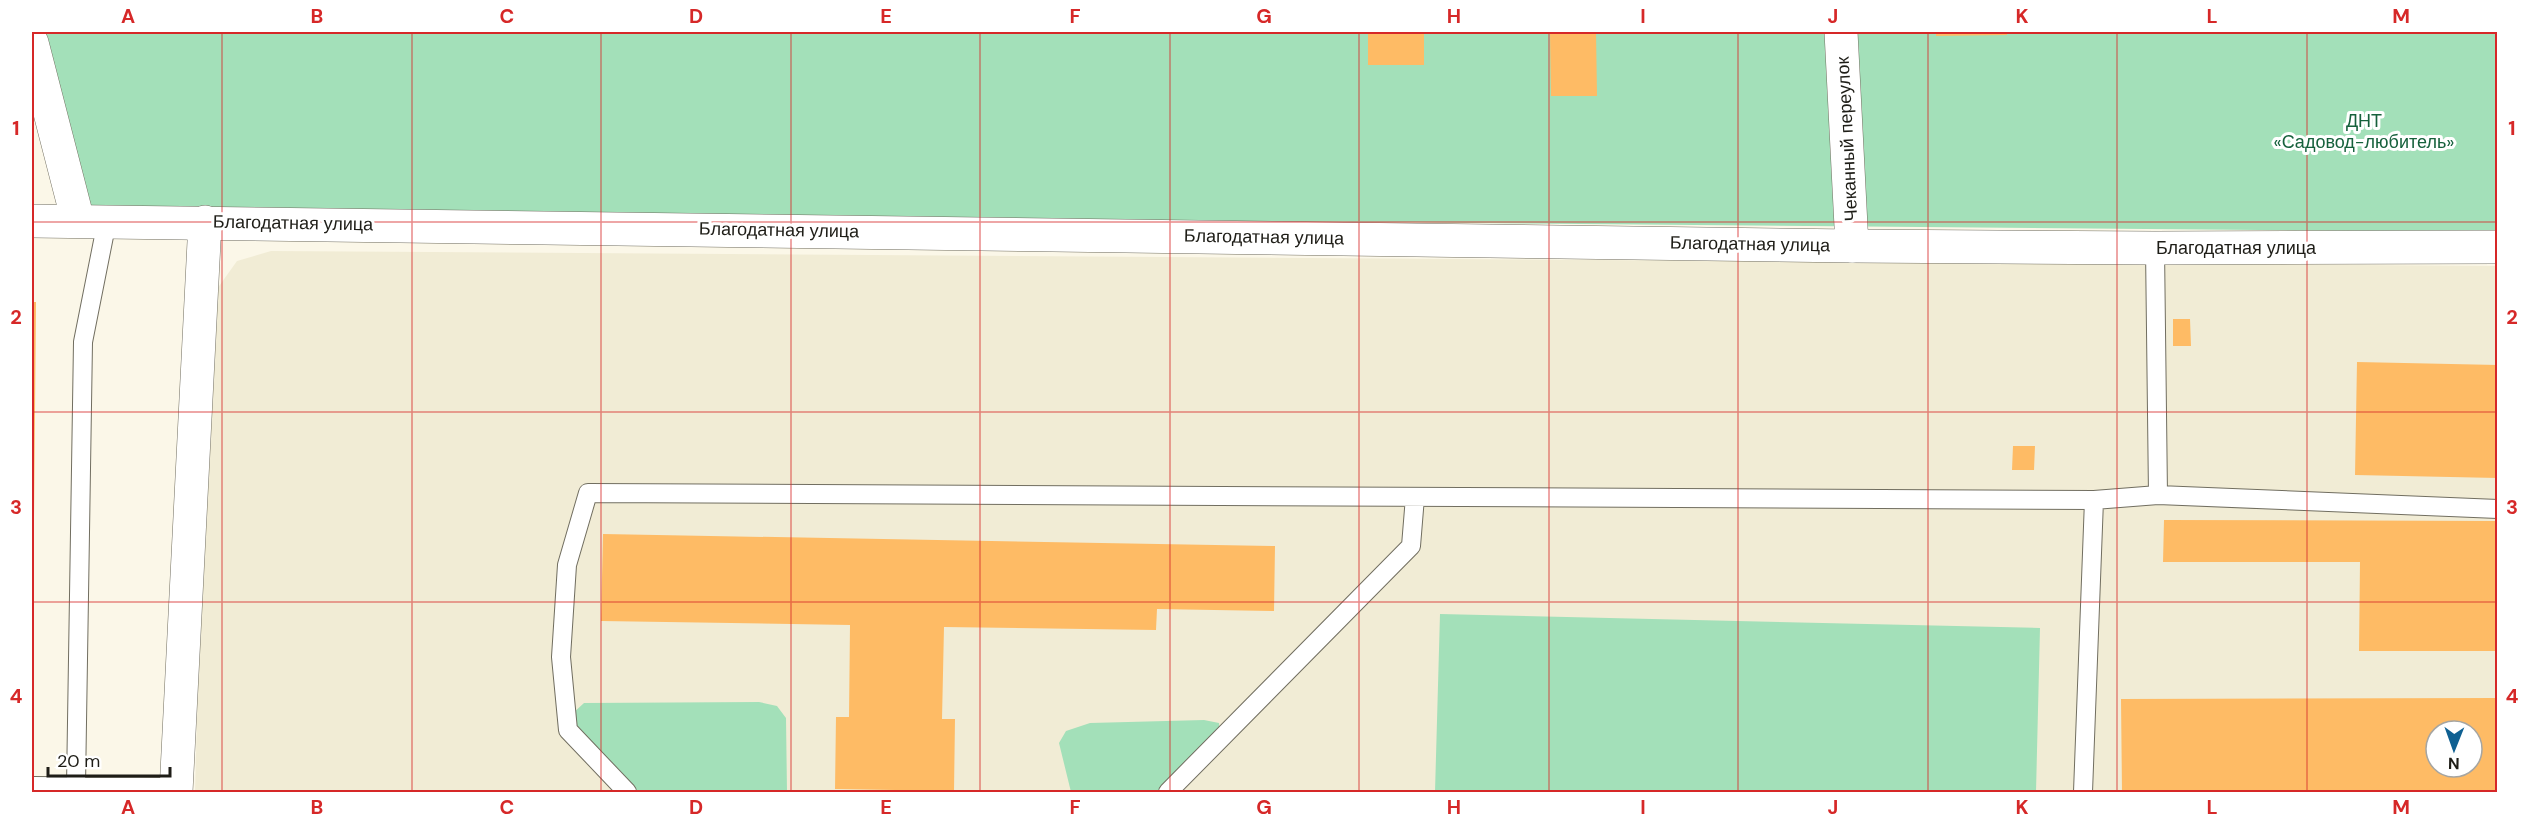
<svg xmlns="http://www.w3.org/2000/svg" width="2529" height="824" viewBox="0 0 2529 824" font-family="'DM Sans',sans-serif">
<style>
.built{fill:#f1ecd5;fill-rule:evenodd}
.green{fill:#a3e0b9}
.building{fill:#febb65;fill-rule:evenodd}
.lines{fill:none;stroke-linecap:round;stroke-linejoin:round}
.service-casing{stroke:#716e60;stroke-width:20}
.minor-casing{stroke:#716e60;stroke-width:34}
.tertiary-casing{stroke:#716e60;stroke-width:34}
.service{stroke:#fff;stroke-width:18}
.minor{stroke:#fff;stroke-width:33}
.tertiary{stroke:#fff;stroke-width:33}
.grid{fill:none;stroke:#d62828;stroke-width:1.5;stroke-opacity:0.55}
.labels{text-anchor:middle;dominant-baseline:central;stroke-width:6;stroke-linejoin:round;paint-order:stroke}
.park-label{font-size:18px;fill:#16613c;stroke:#fff}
.street-label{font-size:18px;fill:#1e1d17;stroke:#fff}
.neatline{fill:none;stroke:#d62828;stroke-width:2}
.grid-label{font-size:20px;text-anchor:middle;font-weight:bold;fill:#d62828}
</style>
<rect width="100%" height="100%" fill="#fbf7e8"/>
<path class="built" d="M271 251 2497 266V792H195L208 319 217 289 237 261ZM2436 731H2472V767H2436Z"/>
<path class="green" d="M45 32H2497V232L86 211Z
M1440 614 2040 628 2036 792H1435Z
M759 702 777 706 786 718 787 792H629L570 730 572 714 584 703Z
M1204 720 1219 723 1220 739 1166 792H1071L1059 743 1066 731 1090 723Z"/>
<path class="building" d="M1368 32H1424V65H1368Z
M1550 32H1596L1597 96H1551Z
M1936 32H2007V35L1936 36Z
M32 302H36L34 519H32Z
M2173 319H2190L2191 346H2173Z
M2357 362 2498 365V478L2355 475Z
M2013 446H2035L2034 470H2012Z
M2164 520 2497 521V651H2359L2360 562H2163Z
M603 534 1275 546 1274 611 1157 609 1156 630 944 627 942 719H955L954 791 835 789 836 717H849L850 625 601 621Z
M2498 698V792H2122L2121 699ZM2436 731H2472V767H2436Z"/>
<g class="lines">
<defs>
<path id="service" d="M2155 248 2158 495
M32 786 177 787
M76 786 83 342 107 221
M627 792 568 730 561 657 567 565 588 493 2094 500
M1168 792 1411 546 1415 497
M2083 792 2094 500 2158 495 2498 509"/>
<path id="minor" d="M1841 32 1852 246
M32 43 78 221
M176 792 205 222"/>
<path id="tertiary" d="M32 221 1852 246 2155 248 2498 247"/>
</defs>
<use href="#service" class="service-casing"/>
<use href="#minor" class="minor-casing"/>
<use href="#tertiary" class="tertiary-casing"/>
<use href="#service" class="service"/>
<use href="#minor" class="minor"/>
<use href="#tertiary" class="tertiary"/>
</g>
<path class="grid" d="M222 32V792M412 32V792M601 32V792M791 32V792M980 32V792M1170 32V792M1359 32V792M1549 32V792M1738 32V792M1928 32V792M2117 32V792M2307 32V792M32 222H2498M32 412H2498M32 602H2498"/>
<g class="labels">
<g class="park-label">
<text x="2364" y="121">ДНТ<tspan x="2364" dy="21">«Садовод-любитель»</tspan></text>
</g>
<g class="street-label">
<text transform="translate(1847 139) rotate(-93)">Чеканный переулок</text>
<text transform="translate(293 223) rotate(1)">Благодатная улица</text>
<text transform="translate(779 230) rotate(1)">Благодатная улица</text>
<text transform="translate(1264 237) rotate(1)">Благодатная улица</text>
<text transform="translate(1750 244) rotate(1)">Благодатная улица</text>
<text x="2236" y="248">Благодатная улица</text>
</g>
</g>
<rect width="2529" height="824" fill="none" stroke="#ffffff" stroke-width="66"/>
<g transform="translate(2454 749) rotate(181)"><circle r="28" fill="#ffffff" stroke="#a5a5a2" stroke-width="1.5"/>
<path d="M0-4.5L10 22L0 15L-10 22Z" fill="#0f6092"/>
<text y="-9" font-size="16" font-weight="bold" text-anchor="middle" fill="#1e1d17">N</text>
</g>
<path d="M48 767v9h122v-9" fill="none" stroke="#1e1d17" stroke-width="3"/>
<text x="57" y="767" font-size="18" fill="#1e1d17" stroke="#ffffff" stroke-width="4.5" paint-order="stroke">20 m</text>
<rect x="33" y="33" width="2463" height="758" class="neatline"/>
<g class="grid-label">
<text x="128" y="23">A</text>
<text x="317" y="23">B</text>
<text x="507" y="23">C</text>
<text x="696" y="23">D</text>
<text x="886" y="23">E</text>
<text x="1075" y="23">F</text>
<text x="1264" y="23">G</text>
<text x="1454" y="23">H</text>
<text x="1643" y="23">I</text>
<text x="1833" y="23">J</text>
<text x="2022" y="23">K</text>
<text x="2212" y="23">L</text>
<text x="2401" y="23">M</text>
<text x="16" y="135">1</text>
<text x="2512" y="135">1</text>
<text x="16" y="324">2</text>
<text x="2512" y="324">2</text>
<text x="16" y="514">3</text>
<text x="2512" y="514">3</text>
<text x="16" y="703">4</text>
<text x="2512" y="703">4</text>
<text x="128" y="814">A</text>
<text x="317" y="814">B</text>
<text x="507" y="814">C</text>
<text x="696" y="814">D</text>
<text x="886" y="814">E</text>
<text x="1075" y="814">F</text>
<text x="1264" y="814">G</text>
<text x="1454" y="814">H</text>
<text x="1643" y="814">I</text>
<text x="1833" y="814">J</text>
<text x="2022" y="814">K</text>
<text x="2212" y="814">L</text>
<text x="2401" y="814">M</text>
</g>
</svg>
